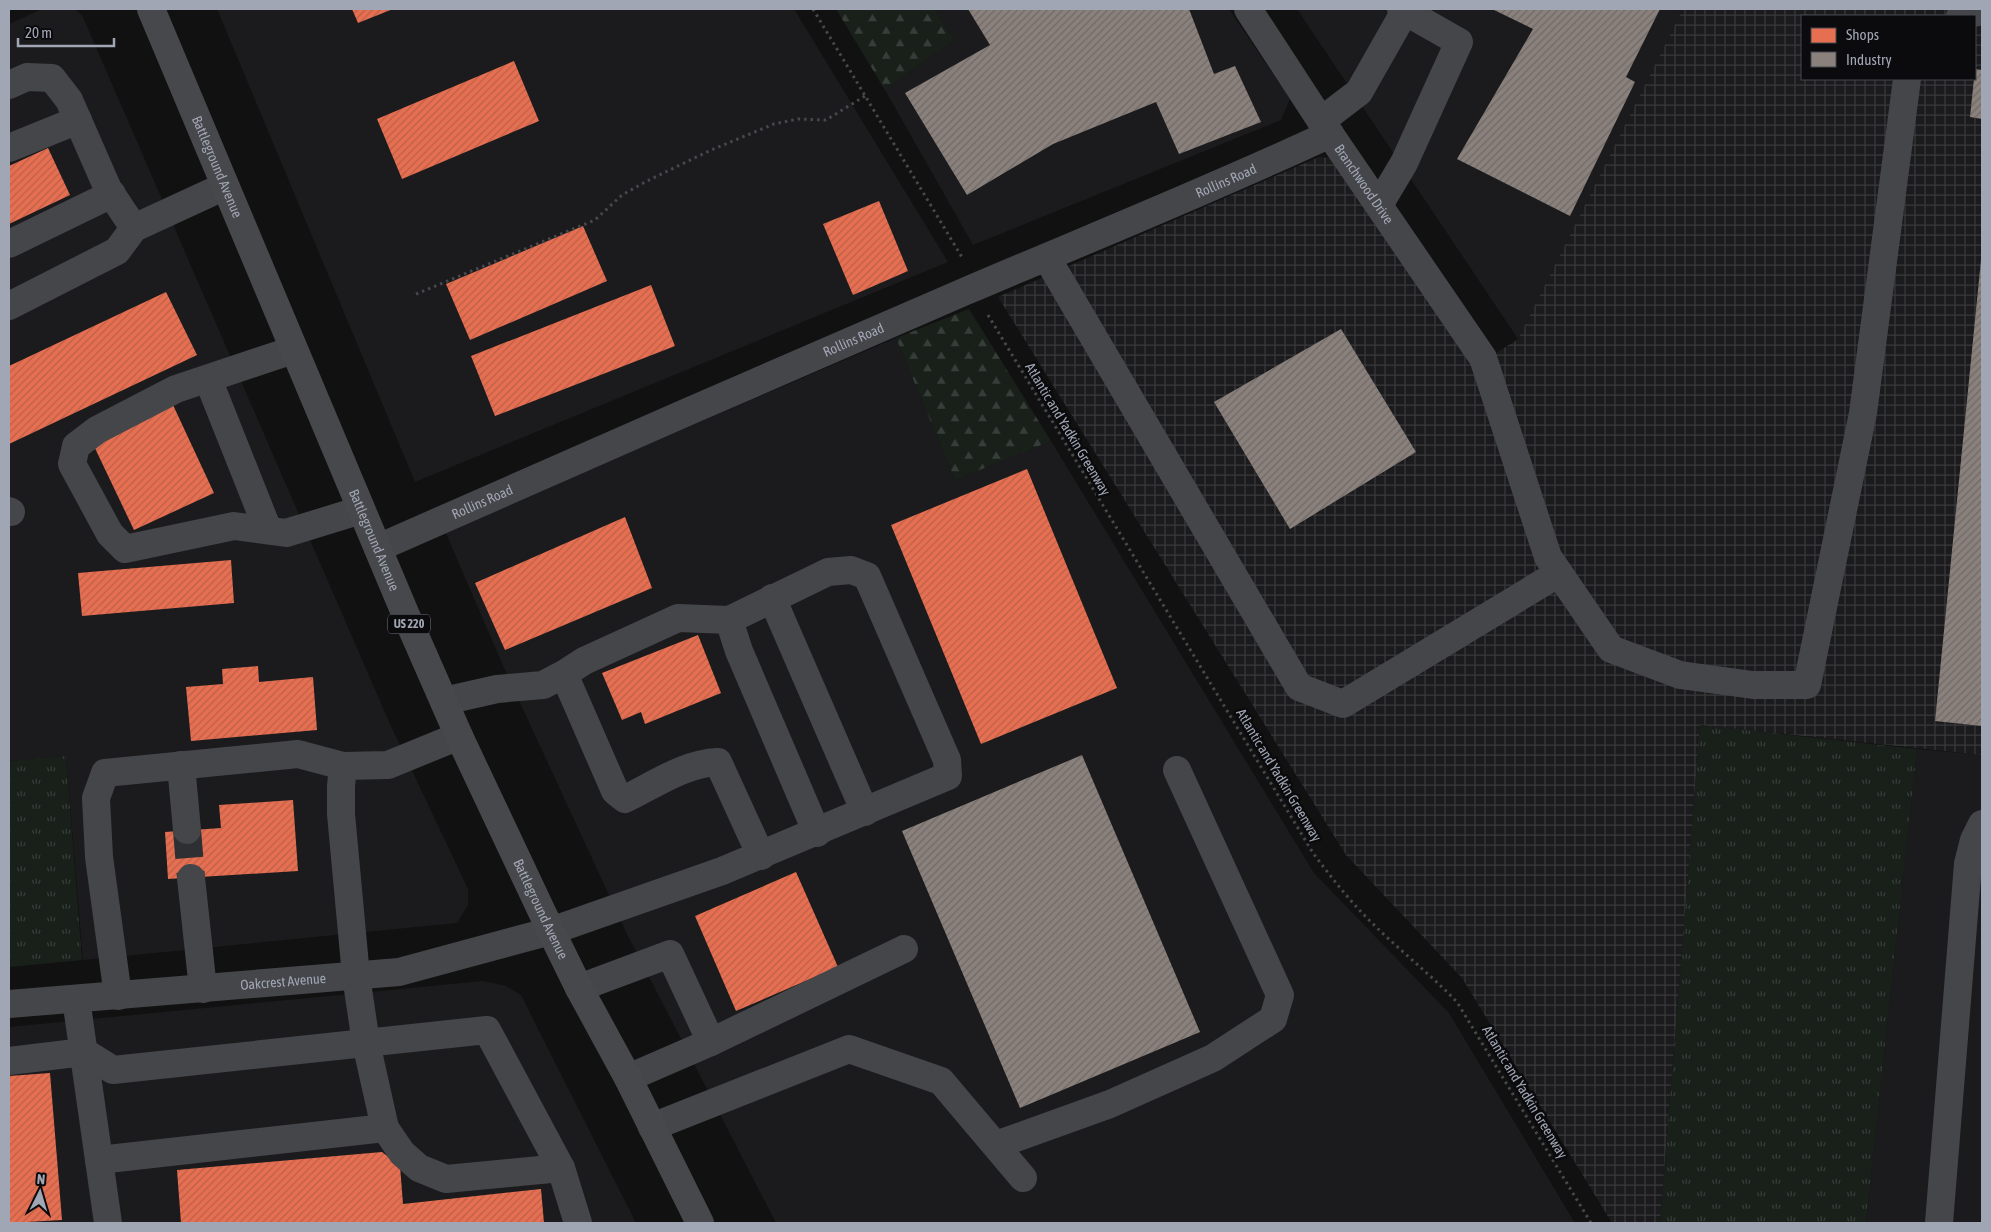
<svg xmlns="http://www.w3.org/2000/svg" width="1991" height="1232" viewBox="0 0 1991 1232" font-family="'Asap Condensed',sans-serif">
<style>
.built{fill:#1b1b1d}
.industrial{fill:url(#industrial-grid);fill-rule:evenodd}
.grass{fill:url(#grass-tufts)}
.forest{fill:url(#forest-firs)}
.shops{fill:url(#shops-hatch)}
.industry{fill:url(#industry-hatch)}
.lines{fill:none;stroke-linecap:round;stroke-linejoin:round}
.minor-tunnel{stroke:#2e2f32;stroke-width:28;stroke-dasharray:28 14;stroke-linecap:butt}
.path{stroke:#46484c;stroke-width:3;stroke-dasharray:2.5 4;stroke-linecap:butt}
.minor{stroke:#45464a;stroke-width:28}
.major{stroke:#47484c;stroke-width:28}
.labels{text-anchor:middle;dominant-baseline:central;stroke-width:5;stroke-linejoin:round;paint-order:stroke}
.shield{fill:#0b0b0d;stroke:#737882;stroke-width:1}
.shield-label{font-size:12px;font-weight:bold;fill:#a0a6b4}
.street-label{font-size:14px;fill:#a0a6b4;stroke:#0b0b0d}
</style>
<defs>
<pattern id="industrial-grid" width="8" height="8" patternUnits="userSpaceOnUse" patternTransform="scale(1.25)"><rect width="8" height="8" fill="#1b1b1d"/><path d="M0 4h8M4 0v8" fill="none" stroke="#39393b"/></pattern>
<pattern id="grass-tufts" width="24" height="20" patternUnits="userSpaceOnUse" patternTransform="scale(1.25)"><rect width="24" height="20" fill="#19201a"/><path d="M3 7l-1-3M5 7V3M7 7l1-3M15 17l-1-3M17 17v-4M19 17l1-3" fill="none" stroke="#373d39"/></pattern>
<pattern id="forest-firs" width="22" height="20" patternUnits="userSpaceOnUse" patternTransform="scale(1.25)"><rect width="22" height="20" fill="#19201a"/><path d="M5 1l3.5 6h-7zM16 11l3.5 6h-7z" fill="#373d39"/></pattern>
<pattern id="shops-hatch" width="6" height="6" patternUnits="userSpaceOnUse" patternTransform="scale(1.25)"><rect width="6" height="6" fill="#e76f51"/><path d="M-1 1l2-2M0 6l6-6M5 7l2-2" fill="none" stroke="#b9604a"/></pattern>
<pattern id="industry-hatch" width="6" height="6" patternUnits="userSpaceOnUse" patternTransform="scale(1.25)"><rect width="6" height="6" fill="#8a817c"/><path d="M-1 1l2-2M0 6l6-6M5 7l2-2" fill="none" stroke="#6f6967"/></pattern>
</defs>
<rect width="100%" height="100%" fill="#111"/>
<path class="built" d="M42 9H75L82 15 390 724 468 889V905L457 923 83 960 66 756 9 761V24Z
M217 9H794L948 262 415 482Z
M935 9H1229L1290 99 1281 120 973 245 885 90 954 40Z
M1297 9H1683L1518 339Z
M896 338 955 480 1051 441 1314 873 1449 1013 1575 1223H776L627 934 504 668 445 531Z
M1917 749 1982 755V1223H1866Z
M483 981 506 986 521 995 636 1223H9V1027Z"/>
<path class="industrial" d="M1683 9H1982V755L1700 725 1660 1223H1612L1462 978 1346 855 998 297 1319 157 1332 158 1476 366 1518 339ZM1802 16H1975V79H1802Z"/>
<path class="grass" d="M1700 725 1917 749 1866 1223H1660Z
M66 756 82 960 9 967V761Z"/>
<path class="forest" d="M836 9H935L954 40 885 90Z
M969 309 1051 441 955 480 896 338Z"/>
<path class="shops" d="M352 9H393L358 23Z
M514 61 539 121 402 179 377 119Z
M48 148 70 195 9 224V166Z
M879 201 908 271 853 295 823 224Z
M583 226 607 281 470 340 446 284Z
M651 285 675 346 495 416 471 356Z
M166 292 197 355 9 444V366Z
M173 405 214 493 134 530 92 442Z
M1027 469 1117 688 981 744 891 525Z
M625 517 652 588 505 650 475 583Z
M231 560 234 603 82 616 78 573Z
M698 635 721 693 645 724 641 712 622 720 602 673Z
M258 666 259 682 313 677 317 730 191 741 186 687 223 684 222 669Z
M293 800 298 871 168 879 165 832 221 828 219 805Z
M796 872 838 967 736 1011 695 916Z
M50 1073 62 1220 9 1223V1076Z
M382 1152 400 1166 403 1204 541 1189 544 1223H181L177 1170Z"/>
<path class="industry" d="M968 9H1189L1214 74 1235 66 1261 122 1179 154 1156 102 1053 144 967 195 905 93 990 45Z
M1492 9H1660L1626 77 1635 82 1570 216 1457 159 1533 29Z
M1975 69 1982 70V119L1970 117Z
M1981 260H1982V726L1935 721Z
M1341 329 1416 452 1290 529 1214 402Z
M1082 755 1200 1032 1020 1108 902 831Z"/>
<g class="lines">
<path class="minor-tunnel" d="M187 830 191 878"/>
<path class="path" d="M813 9 963 259
M416 294 595 220 622 195 647 181 709 151 774 124 798 119 826 120 865 96
M988 315 1313 853C1331 877 1349 900 1370 921 1398 949 1429 973 1457 1002L1591 1223"/>
<g class="minor">
<path id="s1" d="M1248 9 1321 121 1483 358 1548 557 1611 649 1680 675 1753 685H1807L1863 413 1907 79"/>
<path d="M1960 16 1982 11"/>
<path d="M9 85 27 77 52 78 69 100 108 189 134 228"/>
<path d="M1321 121 1359 92 1405 11"/>
<path d="M9 148 78 120"/>
<path d="M1379 205 1404 163 1459 42 1401 9"/>
<path d="M9 244 112 194"/>
<path d="M1047 258 1299 687 1343 704 1559 573"/>
<path d="M9 306 117 251 134 228 225 186"/>
<path d="M293 350 176 389 97 430 76 446 72 464 110 534 125 549 234 526 286 533 361 510"/>
<path d="M208 379 268 530"/>
<path d="M9 511 11 512"/>
<path id="s2" d="M378 548C573 461 770 376 966 291 1088 239 1210 190 1330 134"/>
<path d="M772 598 865 812"/>
<path d="M729 620 739 651 817 833"/>
<path d="M444 701 497 689 543 685 564 674 615 791 625 799C654 785 685 763 718 762L761 856"/>
<path d="M181 765 187 830"/>
<path d="M191 878 203 989"/>
<path d="M579 988 670 954 711 1042"/>
<path d="M118 996 99 857 96 798 105 773 298 754 343 766"/>
<path d="M76 999 108 1223"/>
<path id="s3" d="M9 1004 399 972 551 931 722 871 948 776 947 760 867 576 851 570 828 572 729 620 678 618 584 661 564 674"/>
<path d="M9 1061 84 1052 113 1070 487 1030 561 1168 578 1223"/>
<path d="M628 1078 711 1042 904 949"/>
<path d="M652 1127 849 1049 941 1081 1023 1178"/>
<path d="M385 1128 402 1153 419 1168 446 1179 561 1168"/>
<path d="M996 1145 1110 1104 1213 1058 1273 1019 1280 995 1177 770"/>
<path d="M99 1160 385 1128 366 1043 356 976 341 814V786L343 766 388 765 459 736"/>
<path d="M1939 1223 1968 864 1974 840 1982 824"/>
</g>
<path class="major" id="s4" d="M151 9 405 613 459 736 551 931 579 988 628 1078 700 1223"/>
</g>
<g class="labels">
<rect class="shield" x="388" y="614.5" width="42" height="19" rx="4"/>
<g class="shield-label">
<text x="409" y="624">US 220</text>
</g>
<g class="street-label">
<text stroke="none"><textPath href="#s4" startOffset="171">Battleground Avenue</textPath></text>
<text stroke="none"><textPath href="#s2" startOffset="924">Rollins Road</textPath></text>
<text stroke="none"><textPath href="#s1" startOffset="210">Branchwood Drive</textPath></text>
<text stroke="none"><textPath href="#s2" startOffset="519">Rollins Road</textPath></text>
<text transform="translate(1068 429) rotate(59)">Atlantic and Yadkin Greenway</text>
<text stroke="none"><textPath href="#s2" startOffset="114">Rollins Road</textPath></text>
<text stroke="none"><textPath href="#s4" startOffset="576">Battleground Avenue</textPath></text>
<text transform="translate(1279 775) rotate(59)">Atlantic and Yadkin Greenway</text>
<text stroke="none"><textPath href="#s4" startOffset="981">Battleground Avenue</textPath></text>
<text stroke="none"><textPath href="#s3" startOffset="275">Oakcrest Avenue</textPath></text>
<text transform="translate(1525 1092) rotate(59)">Atlantic and Yadkin Greenway</text>
</g>
</g>
<rect width="1991" height="1232" fill="none" stroke="#a0a6b4" stroke-width="20"/>
<rect x="1801" y="15" width="175" height="65" fill="#0b0b0d" stroke="#474950"/>
<rect x="1811" y="28" width="25" height="15" fill="#e76f51" stroke="#474950"/>
<text x="1846" y="40" font-size="15" fill="#a0a6b4">Shops</text>
<rect x="1811" y="52" width="25" height="15" fill="#8a817c" stroke="#474950"/>
<text x="1846" y="65" font-size="15" fill="#a0a6b4">Industry</text>
<g transform="translate(40 1192) rotate(5)" stroke="#0b0b0d" stroke-width="4" paint-order="stroke">
<path d="M0-4L9 19L0 12L-9 19Z" fill="#a0a6b4"/>
<text y="-8" font-size="14" font-weight="bold" text-anchor="middle" fill="#a0a6b4">N</text>
</g>
<path d="M18 38v8h96v-8" fill="none" stroke="#a0a6b4" stroke-width="2.5"/>
<text x="25" y="38" font-size="15" fill="#a0a6b4" stroke="#0b0b0d" stroke-width="4" paint-order="stroke">20 m</text>
</svg>
